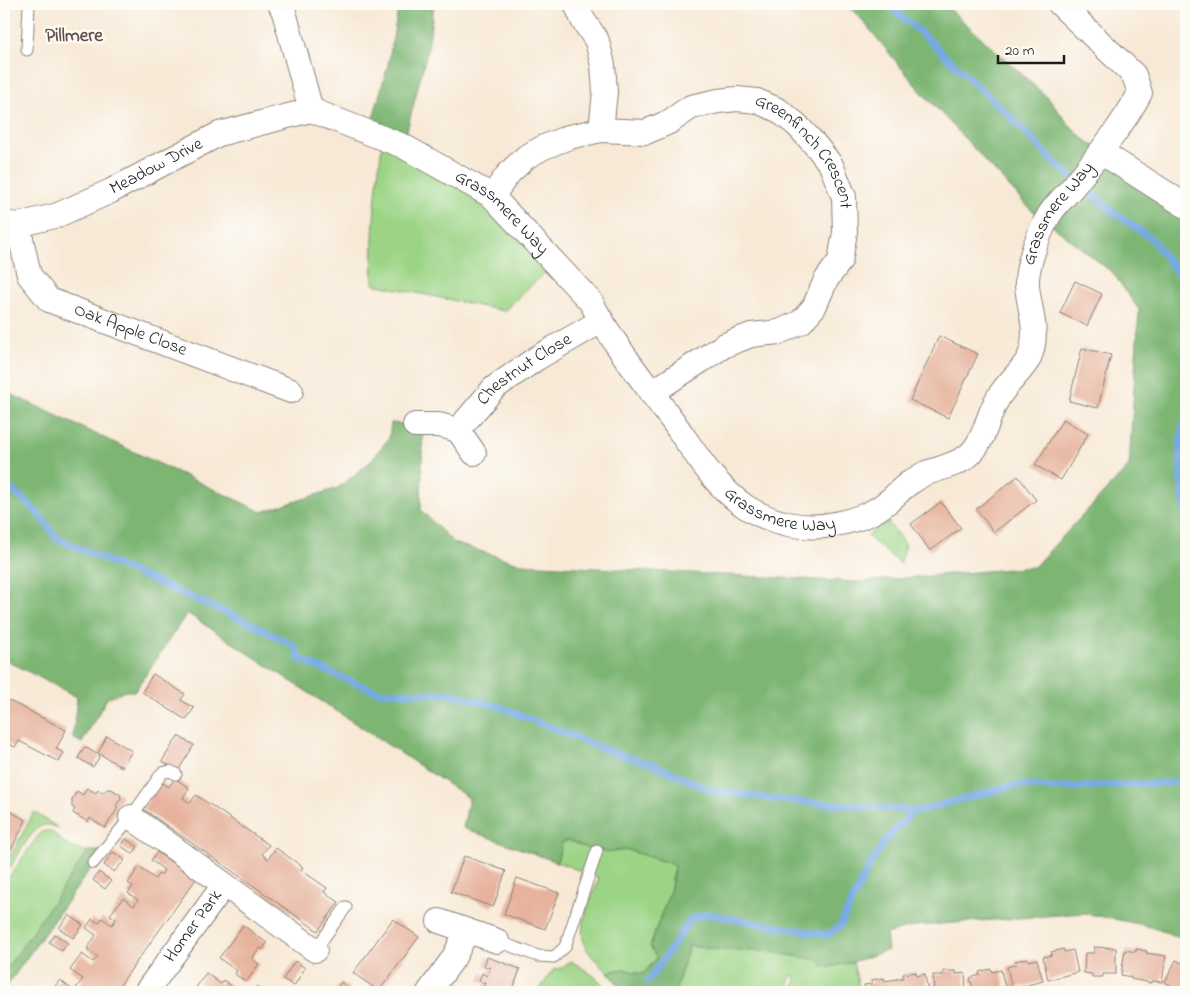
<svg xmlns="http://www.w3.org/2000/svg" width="1190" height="996" viewBox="0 0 1190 996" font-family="'Indie Flower',sans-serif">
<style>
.green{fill:#9cd486;stroke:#5c7851}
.forest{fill:#7db673;stroke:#4c6948}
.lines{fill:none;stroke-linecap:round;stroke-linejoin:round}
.stream{stroke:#77aae3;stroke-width:7}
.building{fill:#e6b29c}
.lane-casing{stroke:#8a8279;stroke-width:13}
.street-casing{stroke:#8a8279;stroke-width:26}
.lane{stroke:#fff;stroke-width:11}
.street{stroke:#fff;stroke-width:24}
.labels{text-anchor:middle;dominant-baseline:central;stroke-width:5;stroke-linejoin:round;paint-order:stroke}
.street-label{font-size:18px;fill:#1c1c1c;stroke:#fdfcf7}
.neighbourhood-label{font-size:19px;font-weight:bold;fill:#635049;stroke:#fdfcf7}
</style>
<rect width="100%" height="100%" fill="#fdfcf7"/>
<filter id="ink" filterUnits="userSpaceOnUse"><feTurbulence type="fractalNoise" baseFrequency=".02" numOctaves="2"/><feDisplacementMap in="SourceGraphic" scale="10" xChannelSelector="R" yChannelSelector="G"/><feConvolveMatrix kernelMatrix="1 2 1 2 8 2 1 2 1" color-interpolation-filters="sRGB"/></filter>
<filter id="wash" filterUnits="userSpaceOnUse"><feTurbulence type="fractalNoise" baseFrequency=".0096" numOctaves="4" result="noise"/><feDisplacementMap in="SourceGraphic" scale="20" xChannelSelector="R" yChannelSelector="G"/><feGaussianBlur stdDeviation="1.12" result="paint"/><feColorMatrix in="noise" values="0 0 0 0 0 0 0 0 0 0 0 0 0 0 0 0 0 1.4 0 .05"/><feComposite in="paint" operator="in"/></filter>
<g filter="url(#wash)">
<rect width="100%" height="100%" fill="#f8e9d6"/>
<path class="green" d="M383 138 492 196 555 263 504 311 373 284C371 234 376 187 383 138Z
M887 521 905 544 901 564 867 536Z
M34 812 60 829C55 827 49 824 44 825 31 827 14 865 4 876V852L11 855Z
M45 831H51C67 845 66 848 88 851L4 973V884L40 833Z
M568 840 591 850 608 852 628 850 674 865 671 888 650 946 657 958 643 974 623 969 608 972C600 964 589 956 585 945 576 927 592 897 599 878L557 862 562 843Z
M688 946 723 950 765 951 820 960 824 968 853 962 860 992H793L796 977 791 975 787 992H675Z
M571 961C584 969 600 978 608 992H581L578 988 570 992H538L553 970 561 968Z"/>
<path class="forest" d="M399 4H434L428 48 403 146 369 132 388 65Z
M844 4H944L1048 98 1068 123 1084 139 1186 206V939L1144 925 1084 913 915 926 886 934 888 950 853 962 824 968 819 960 765 951 723 950 689 946 675 992H624L608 972 623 969 643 974 657 959 650 946 671 888 674 865 628 850 608 852 591 850 568 840 562 843 557 862 463 828 469 798 187 613 135 691H125L107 698 82 743 73 738 77 697 4 659V391L262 512 338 488 369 463 389 438 391 423 423 425 421 510 454 543 522 564 857 582 1034 567 1129 466 1139 310 1113 273 1028 207 917 87 858 15Z
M88 851H103L4 990V973Z"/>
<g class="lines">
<path class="stream" d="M886 4 918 30 1018 124 1053 161 1111 210 1152 239 1186 285
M1186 417 1180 442 1181 479 1186 518
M4 485C27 500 41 514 56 538L254 625 296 647 299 659 355 683 380 692 453 694 503 708 611 752 653 764 709 790 790 801 918 811 1015 785 1055 788 1186 782
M648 981 691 919 706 914 827 935 840 926 869 866 885 841 913 811"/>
</g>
<g id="blocks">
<path class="building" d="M1075 281 1102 294 1087 326 1060 313Z
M939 336 978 354 948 418 910 400Z
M1082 348 1111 355 1098 408 1069 401Z
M1063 419 1088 434 1061 480 1035 465Z
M1018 476 1036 500 994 532 976 509Z
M941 502 961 528 930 551 911 524Z
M153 674 185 694 181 700 194 708 186 720 142 692Z
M4 698 66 730 56 749 64 753 59 762 19 741 15 747 4 742 6 734 4 733Z
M107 736 132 751 122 767 98 753Z
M178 736 194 745 178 771 162 761Z
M85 747 100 756 93 767 78 758Z
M175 778 189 788 183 798 190 803 196 795 269 845 262 854 268 859 276 848 303 867 301 870 327 888 324 892 339 902 318 931 143 809 161 782 169 787Z
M87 788 96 793 98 790 104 793 107 789H111L120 794 121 798 116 806 118 808 105 828 90 818 88 822 73 813 75 809 72 807V800L77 791 83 795Z
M4 808 26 820 11 850 4 846 5 842 4 841Z
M126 839 138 847 133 854 121 846Z
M113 852 125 860 114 872 104 865Z
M157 852 196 879 115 992H50L60 980 74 991 83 979 70 970 82 954 93 962 98 957 87 949 96 935 86 928 92 919 99 923 102 918 112 925 116 919 110 915 123 898 134 906 138 900 128 893 133 886 128 883 139 867 155 879 158 874 161 875 164 870 151 860Z
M464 856 506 871 493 907 451 892Z
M99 872 111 881 105 889 93 880Z
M517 878 559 893 545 929 504 914Z
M69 915 83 925 73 938 59 928Z
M393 919 419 937 379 991 353 973Z
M243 925 267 943 262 950 260 948 252 958 259 964 246 982 235 974 237 971 219 958Z
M55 934 68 943 62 951 49 942Z
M1094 947 1116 948V974H1103V977H1092V974L1084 973 1085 953H1094Z
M1064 949V952L1073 950 1078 972 1048 980 1043 957 1052 955 1051 952Z
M1136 949 1147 951 1146 953 1166 956 1162 982 1151 981V983L1131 979V977L1121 975 1125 950 1136 952Z
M487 957 520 969 512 992H466L468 987 481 991 485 983 479 981 482 973 487 976 490 968 484 966Z
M1028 958V961L1037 959 1043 981 1012 989 1007 967 1016 964 1015 961Z
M1176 960 1186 965V992H1176L1172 990 1173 987 1165 982Z
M295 961 305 968 294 986 283 979Z
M991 969 992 972 1001 970 1006 992H974L970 978 980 975 979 972Z
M943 971H956V974L965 973 966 992H934L933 975H943Z
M916 972V976L925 974 928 992H865L864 985 872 984V980L884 978 885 981 903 978V974Z
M206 973 221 984 223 980 234 988 231 992H193Z
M341 982 354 992H334Z
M257 986 265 992H252Z"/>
</g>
</g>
<g filter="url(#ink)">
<use href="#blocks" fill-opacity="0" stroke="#8a8279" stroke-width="1"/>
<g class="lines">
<defs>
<path id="lane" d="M27 50 29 4
M93 863 131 817 162 773 170 771 176 774
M497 941 538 956 554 957 565 947 597 851
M315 950 346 907"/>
<g id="street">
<path d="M280 4 284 12 311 110"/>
<path d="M576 4 583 20 597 41 603 65 605 92 601 130"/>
<path id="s1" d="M311 110 403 146 492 196 591 302C613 344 644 382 672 420 694 451 714 486 746 507 771 523 806 531 835 524 852 521 873 514 886 503 895 497 901 488 911 482 916 479 921 475 926 473 941 468 957 465 969 455 985 441 987 416 998 398 1005 385 1024 369 1029 358 1040 331 1029 311 1027 285 1026 267 1038 235 1047 219 1053 206 1067 195 1076 183 1099 154 1122 126 1140 93L1134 75 1060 4"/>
<path d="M1101 152 1186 206"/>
<path id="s2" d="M492 196 509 173 526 157 544 147 569 137 601 130 646 132 669 122 691 107 718 101 737 99 757 101 778 110 797 125 817 147 831 165 844 197 845 232 840 261 826 280 814 307 801 322 779 332 751 335 725 345 651 393"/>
<path id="s3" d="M4 223 18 225 58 215 111 191 219 134 311 110"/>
<path id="s4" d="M18 225 29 275 49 300 291 391"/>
<path d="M415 425H439L458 430"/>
<path id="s5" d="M474 453 458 430 494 388 537 358 601 321"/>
<path d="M131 817 315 950"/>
<path d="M439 921 497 941"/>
<path id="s6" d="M146 992 224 885"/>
<path d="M429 992 453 959 467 931"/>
</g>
</defs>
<use href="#lane" class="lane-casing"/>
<use href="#street" class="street-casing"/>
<use href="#lane" class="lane"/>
<use href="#street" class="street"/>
</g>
</g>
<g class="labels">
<g class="street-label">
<text stroke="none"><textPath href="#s2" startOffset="368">Greenfinch Crescent</textPath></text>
<text stroke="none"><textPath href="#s3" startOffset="165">Meadow Drive</textPath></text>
<text stroke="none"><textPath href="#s1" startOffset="219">Grassmere Way</textPath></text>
<text stroke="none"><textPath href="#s1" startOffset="1119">Grassmere Way</textPath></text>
<text stroke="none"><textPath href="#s4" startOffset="170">Oak Apple Close</textPath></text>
<text stroke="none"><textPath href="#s5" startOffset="119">Chestnut Close</textPath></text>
<text stroke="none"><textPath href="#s1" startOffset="638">Grassmere Way</textPath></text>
<text stroke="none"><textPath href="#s6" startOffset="81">Homer Park</textPath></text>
</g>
<g class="neighbourhood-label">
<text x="74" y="36">Pillmere</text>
</g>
</g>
<rect width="1190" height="996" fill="none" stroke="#fdfcf7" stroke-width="20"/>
<path d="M998 55v8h66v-8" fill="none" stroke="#1c1c1c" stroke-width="2.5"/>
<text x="1005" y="55" font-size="15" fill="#1c1c1c" stroke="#fdfcf7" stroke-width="4" paint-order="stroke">20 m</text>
</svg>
